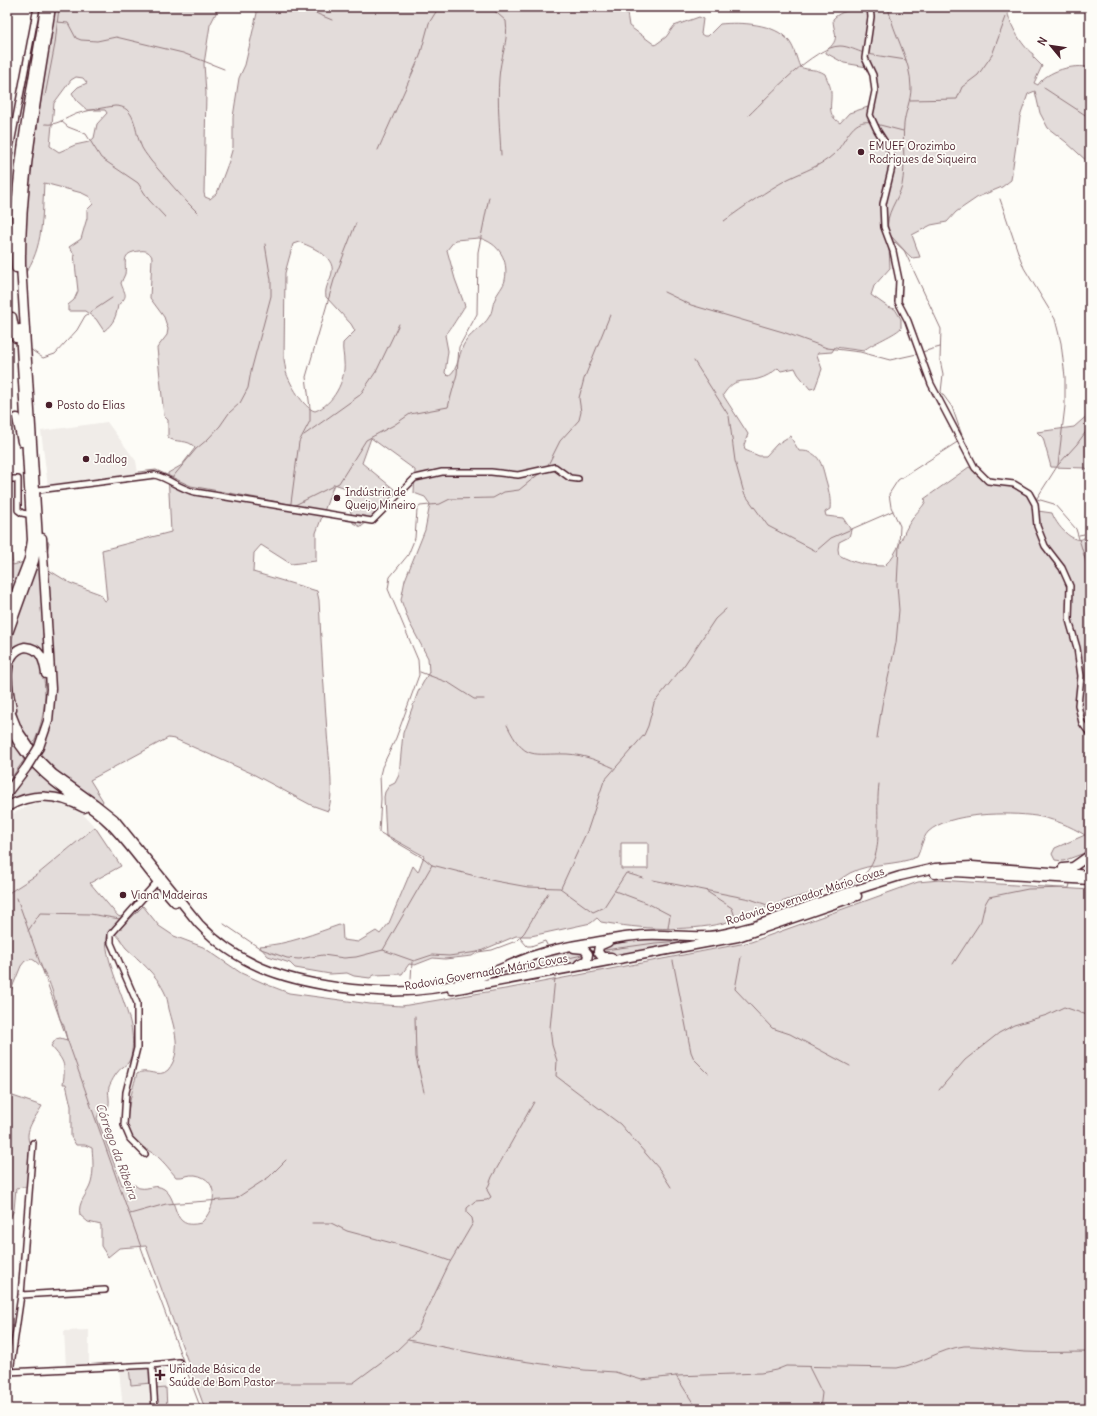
<svg xmlns="http://www.w3.org/2000/svg" width="1097" height="1416" viewBox="0 0 1097 1416" font-family="Delius,sans-serif">
<style>
.built{fill:#f0ece8}
.green{fill:#e3dcda;stroke:#967e82;fill-rule:evenodd}
.lines{fill:none;stroke-linecap:round;stroke-linejoin:round}
.stream{stroke:#91777b;stroke-width:1}
.minor-casing{stroke:#4a1f2b;stroke-width:8}
.highway-casing{stroke:#4a1f2b;stroke-width:11}
.minor{stroke:#fdfcf7;stroke-width:5}
.highway{stroke:#fdfcf7;stroke-width:8}
.highway-bridge-casing{stroke:#4a1f2b;stroke-width:11;stroke-linecap:butt}
.highway-bridge{stroke:#fdfcf7;stroke-width:8}
.poi-dot{fill:#4a1f2b;stroke:#fdfcf7;stroke-width:1.5}
.labels{text-anchor:middle;dominant-baseline:central;stroke-width:3.5;stroke-linejoin:round;paint-order:stroke}
.poi-label{font-size:11px;fill:#4a1f2b;stroke:#fdfcf7;text-anchor:start}
.street-label{font-size:11px;fill:#4a1f2b;stroke:#fdfcf7}
.water-label{font-size:12px;font-style:italic;fill:#73525a;stroke:#fdfcf7}
</style>
<rect width="100%" height="100%" fill="#fdfcf7"/>
<filter id="ink" filterUnits="userSpaceOnUse"><feTurbulence type="fractalNoise" baseFrequency=".025" numOctaves="2"/><feDisplacementMap in="SourceGraphic" scale="8" xChannelSelector="R" yChannelSelector="G"/><feConvolveMatrix kernelMatrix="1 2 1 2 8 2 1 2 1" color-interpolation-filters="sRGB"/></filter>
<g filter="url(#ink)">
<path class="built" d="M107 422 136 461 138 473 48 487 41 431Z
M41 802H51L70 806 80 811 95 827 38 874 7 894V819L14 813 29 805Z
M89 1330V1366L75 1364 74 1367H66L64 1331Z
M149 1366 153 1409H123L119 1370Z
M164 1367 166 1388 155 1389 154 1368Z"/>
<path class="green" d="M55 7H219L210 25 204 64 206 93 204 193 205 197 210 199 217 193 229 161 233 147V117L239 78 245 65 257 13 254 7H632L627 13 629 26 655 45 666 37 674 26 699 17 703 19 701 34 704 36H708L720 24C740 22 775 23 789 41 795 49 796 58 800 67 809 71 816 68 825 74 827 80 831 86 831 92 832 105 826 114 840 123L849 113 868 107 872 103 874 78 867 67 844 63 826 53V51C842 38 833 33 833 19 841 10 851 11 861 7H1007C1007 20 1021 46 1033 54V57L1042 66 1034 83 1038 85C1046 71 1075 63 1090 68V164L1066 142 1048 128 1040 113 1035 91 1028 94 1020 117 1011 180 1002 187 978 197 956 212 947 222 931 225 912 235 920 257 912 258 895 242 889 248 890 268 874 286 871 295 888 307 895 309 901 319V328C893 336 866 346 864 351L835 347 832 352 818 353 817 355 822 369 815 388 810 389 798 374 795 368 781 371 778 368C772 373 766 377 758 379 740 383 735 377 723 395L748 434 744 445 745 450 759 456H766L777 444 790 436 799 451C822 450 822 468 827 484 829 492 831 500 830 509L825 512 826 516 843 518 851 530 849 537 839 542 838 549 839 555C853 563 868 566 884 566 901 551 900 535 913 518 917 511 923 508 926 500L924 499 969 467 993 481 1008 485 1024 492 1030 497 1038 511 1052 513C1059 532 1087 557 1090 522V851L1063 861 1055 860 1052 854 1055 848 1085 835C1070 826 1054 819 1036 816 1009 812 949 812 928 832 922 839 921 849 917 857 895 866 872 862 850 873 841 878 834 885 825 889 813 894 799 896 787 900 766 907 745 917 724 923 686 932 640 929 601 922L597 918 591 923 531 936H516L478 952 472 956 445 959 433 958 415 965 409 964 402 974 374 975 370 978 354 976 347 973 330 974 295 968 290 963 268 956 259 946C288 945 315 933 342 924L343 940 358 942 376 931 380 934 389 923 413 866 418 872 424 856 388 836 386 837 384 797 385 792 389 786 395 783 399 775 403 733 418 692 429 672 428 658 409 622 401 600 405 580 425 530 430 504 425 497 414 493 415 470 371 438 362 463 400 494 361 527 353 523 346 488 334 484 316 533V561L291 564 261 545 254 553 253 572 317 591 319 600C321 644 324 688 327 732 328 752 335 793 328 811L311 805 251 773 175 739 168 738 90 780 103 801 102 803 62 776 38 753 48 727 44 542H49L46 559 47 569 70 583 100 594 105 601 107 600 102 550 171 532 168 473 182 465 195 448C189 438 174 444 168 437V420L164 416 157 348 167 335 168 329 164 317 150 298 152 257C149 251 145 250 139 251 120 253 127 262 125 274 124 277 122 280 121 283 124 294 130 295 118 305 116 317 114 323 104 331L96 319 85 311H68V305L74 300 78 291 74 254 69 247 81 239 87 218V210L93 204 90 197 82 193 44 183C42 215 44 248 24 275L25 206ZM76 77 83 78 87 83 78 87 72 93 77 101 87 110H105L107 113 97 124 94 138 89 142 75 145 59 152 50 146 54 103 71 80ZM479 238C499 243 509 260 505 280 504 286 497 293 495 299 492 305 493 311 489 317 484 326 472 332 466 341 458 351 460 369 448 376L445 373 448 351 445 335C448 334 462 310 465 306L455 279 447 250 455 240ZM299 242C310 246 335 256 332 272 331 280 324 287 326 297L351 324 355 331 343 343C342 350 344 355 344 362 346 380 333 405 315 411 304 409 289 382 286 372 285 368 285 363 284 359L285 273 293 244ZM621 843H648V869H621Z
M1090 413V489V473L1086 468 1051 467 1043 438 1037 432 1074 427Z
M7 536H9L13 565 24 562 7 611Z
M40 550 48 665 21 644 13 649 7 656C7 621 34 585 40 550Z
M27 651 37 655C50 684 46 718 32 747L18 720 12 692 10 670 17 655Z
M7 731 24 760 7 784Z
M30 767 68 796 7 804V796Z
M95 827 121 866 90 883 118 916 129 920 143 906 159 926 174 936 203 947 241 973 268 985 289 993 370 1004 402 1006 511 988 751 942 918 882 939 880 1090 890V1409H205L146 1246 119 1248 108 1257 101 1246V1225L88 1222 80 1215C77 1202 88 1194 91 1183 94 1172 93 1159 92 1148L85 1145H76L71 1137V1106L66 1084H63C66 1063 64 1061 51 1046L56 1039 60 1038 67 1040 64 1026 60 1019C55 1001 49 968 32 959L25 961 21 966 7 1000V894L38 874ZM112 933C120 935 121 942 126 948 139 960 156 974 164 991 167 996 168 1003 169 1009 174 1028 183 1052 168 1070 159 1079 146 1067 137 1074 133 1085 124 1122 128 1132 134 1144 147 1149 157 1156 164 1162 170 1170 176 1177 183 1178 189 1174 195 1175 221 1179 216 1209 201 1223 170 1231 180 1200 164 1189 155 1183 149 1190 140 1188 137 1188 137 1186 135 1185 131 1183 126 1185 122 1185L97 1118 101 1109 108 1108C111 1101 107 1093 109 1087 112 1080 117 1071 123 1067 125 1065 126 1065 128 1063 133 1056 133 1041 132 1033 131 1010 99 951 108 934Z
M644 939H713L617 955H609L602 951V948L611 944Z
M576 951 583 952 585 957 579 961 523 974 485 980C515 970 544 951 576 951Z
M7 1094 42 1106C36 1117 23 1131 30 1144L32 1186 16 1188 14 1210 7 1224Z
M149 1366 151 1383 131 1385 129 1368Z
M166 1388 167 1409H157L155 1389Z"/>
<g class="lines">
<path class="stream" d="M301 7 332 20
M490 7 506 21C509 41 500 58 499 78 497 103 500 130 501 155
M57 22 68 23 76 38 81 40 97 41 116 37 183 53 224 69
M867 54 906 60
M1044 88 1090 118
M45 96 55 44 59 7
M910 100 957 99 962 87 978 75 992 55 1006 17
M749 115C769 96 814 46 840 46 848 46 857 51 864 53
M61 121 68 127 86 134 101 158 138 183 149 200 165 217
M45 124C56 126 66 118 76 114 85 111 106 107 115 106 136 106 134 129 140 143 142 150 147 155 151 161 167 179 181 197 198 213
M876 124 903 131
M378 150 420 56 429 23 439 7
M1000 199 1019 255 1024 268 1055 319 1061 343 1065 377V406L1058 465
M724 221C745 206 766 191 788 179 804 171 821 166 834 154 846 143 851 118 871 122
M888 230C885 213 898 201 902 185 906 165 902 144 904 124 905 112 911 101 911 88 911 59 893 35 888 7
M890 235 904 250 941 329 940 360 943 374 941 392 952 407 964 441
M664 292 691 305 783 332 827 348 860 352 890 360 917 354
M30 349 43 358 55 354 77 330 85 316 112 298
M922 352 940 347
M694 361 729 416 735 461 744 493 768 526 816 551 831 538 893 511
M304 435 360 395 377 370 399 324
M548 465 560 441 579 420 581 412 579 398 584 379 610 315
M139 472 156 470 191 486 295 505 339 483 366 440 394 425 410 414 448 407 457 374 459 347 477 314 478 252 489 197
M540 473 519 490 504 492 493 498 450 499 440 504 420 506 417 510 415 538 408 555 390 577 388 589 418 660 419 675 396 738 382 767 380 775 381 799 379 832 425 859 432 865 495 881 528 887 560 888 593 912 604 907 626 873 643 878
M985 474 991 478 1004 480
M172 478 196 449 208 439 220 426 229 413 240 403 248 388 251 371 271 296V280L265 244
M1032 493 1037 499 1054 504 1076 529 1086 562 1090 588
M1037 498 1058 465 1077 444 1090 426
M291 503 299 442 310 421V408L306 377 334 280 356 223
M1079 535 1090 533
M420 672 449 683 474 699H484
M507 725C525 762 533 753 567 754 585 755 599 761 614 768
M877 738 882 705 896 643 899 610 897 585 900 526 891 507 889 494 898 480 959 441
M653 880 750 899 773 907 784 908 800 905
M561 888 588 829 604 781 644 735 648 726 654 703 685 664 715 619 726 609
M615 891 647 903
M706 891 732 908 736 920
M835 892C894 870 873 834 879 784
M17 898 147 1264 201 1409
M649 904 670 915 668 928
M224 924 261 949 287 958 299 959 323 955 344 958 356 957 383 950 414 961 432 955 449 956 492 950 516 941 524 933 548 893
M28 931 40 913 90 914 120 919 123 916
M520 938 527 946H531L545 941 547 945
M383 950 432 865
M605 950 655 943 696 940
M741 957 735 989 772 1028 790 1034 850 1066
M673 961 691 1052 694 1059 708 1073
M953 964 981 921 985 904 989 897 1028 889 1069 888 1070 884
M501 977 534 966 582 955
M555 978 550 1028 552 1045 557 1061 556 1076 620 1124 660 1170 671 1187
M411 979 412 962
M415 1016 416 1057 424 1092
M939 1090 965 1060 999 1033 1014 1025 1047 1015 1064 1007 1090 1016
M130 1214 166 1204 235 1199 269 1177 286 1160
M312 1223H331L347 1231 422 1251 450 1261
M408 1340 488 1356 584 1370 615 1372 642 1380 676 1376 761 1373 776 1370 786 1366 897 1368C921 1364 940 1349 964 1346 985 1345 1005 1351 1025 1352 1047 1353 1069 1352 1090 1352
M809 1367 822 1393 820 1409
M676 1376 697 1409
M192 1383H353L396 1351 417 1331 449 1264 473 1223 472 1218 467 1213V1208L475 1201 487 1200 491 1197 487 1190 492 1177 534 1102"/>
<defs>
<path id="minor" d="M870 7 871 17 865 58 873 75 875 91 870 115 877 130 891 152 892 167 883 204 884 227 893 251 899 280 898 302 908 321 931 384 975 468 988 481 1014 484 1029 493 1035 504 1037 526 1045 546 1062 568 1070 586 1069 620 1077 648 1081 676 1078 705 1082 723 1090 734
M7 165 37 7
M7 479H18V510L22 513 32 515
M38 490 155 475C170 479 178 488 195 492L372 521 415 478 442 472H491L518 475 555 467 570 478 578 479
M145 1154 130 1139 124 1125 126 1092 137 1048V1003L111 943V934L157 882
M21 1295 105 1290
M152 1365 155 1409
M8 1372 152 1365 179 1362
M10 1372 21 1295 33 1143"/>
<path id="highway" d="M16 268C11 180 32 93 45 7
M12 317 16 338
M17 418 22 442
M7 616 29 559 32 540 20 329
M7 636 34 561 38 540 21 265C20 178 38 93 51 7
M7 704 18 731 36 757 53 774 95 804 114 819 199 924C238 965 282 979 336 987 380 993 418 994 462 983 486 976 508 965 532 956 550 950 569 946 588 943 607 940 626 936 645 935 666 934 687 937 708 936 723 935 738 930 752 927L833 897 900 876 935 868 972 866 1090 875
M12 709C8 691 0 652 25 647 41 648 44 660 46 674
M7 721C19 750 40 772 65 790 80 801 96 810 109 823 133 847 152 877 175 902
M39 747 48 721 51 689 42 538
M7 793 26 768
M7 807C32 792 59 794 84 808
M1063 868 1073 867 1090 855
M935 874 954 872 991 874 1090 880
M608 942 599 946 598 952 602 957H611
M574 948 584 949 588 954 587 960 579 964
M452 990 738 937 857 896"/>
</defs>
<use href="#minor" class="minor-casing"/>
<use href="#highway" class="highway-casing"/>
<use href="#minor" class="minor"/>
<use href="#highway" class="highway"/>
<defs>
<path id="highway-bridge" d="M26 768 39 747"/>
</defs>
<use href="#highway-bridge" class="highway-bridge-casing"/>
<use href="#highway-bridge" class="highway-bridge"/>
</g>
</g>
<g class="poi-dot">
<circle cx="861" cy="152" r="4"/>
<circle cx="49" cy="405" r="4"/>
<circle cx="86" cy="459" r="4"/>
<circle cx="337" cy="498" r="4"/>
<circle cx="123" cy="895" r="4"/>
<path d="M158 1369h4v4h4v4h-4v4h-4v-4h-4v-4h4z"/>
</g>
<g class="labels">
<g class="poi-label">
<text x="869" y="146">EMUEF Orozimbo<tspan x="869" dy="13">Rodrigues de Siqueira</tspan></text>
<text x="57" y="405">Posto do Elias</text>
<text x="94" y="459">Jadlog</text>
<text x="345" y="492">Indústria de<tspan x="345" dy="13">Queijo Mineiro</tspan></text>
<text x="131" y="895">Viana Madeiras</text>
<text x="169" y="1369">Unidade Básica de<tspan x="169" dy="13">Saúde de Bom Pastor</tspan></text>
</g>
<g class="street-label">
<text transform="translate(805 896) rotate(-18)">Rodovia Governador Mário Covas</text>
<text transform="translate(486 972) rotate(-10)">Rodovia Governador Mário Covas</text>
</g>
<g class="water-label">
<text transform="translate(117 1151) rotate(70)">Córrego da Ribeira</text>
</g>
</g>
<rect width="1097" height="1416" fill="none" stroke="#fdfcf7" stroke-width="24"/>
<rect x="12" y="12" width="1073" height="1392" fill="none" stroke="#4a1f2b" stroke-width="1.5" filter="url(#ink)"/>
<g transform="translate(1051 46) rotate(299)" stroke="#fdfcf7" stroke-width="3" paint-order="stroke">
<path d="M0-3L7 15L0 10L-7 15Z" fill="#4a1f2b"/>
<text y="-6" font-size="11" font-weight="bold" text-anchor="middle" fill="#4a1f2b">N</text>
</g>
</svg>
